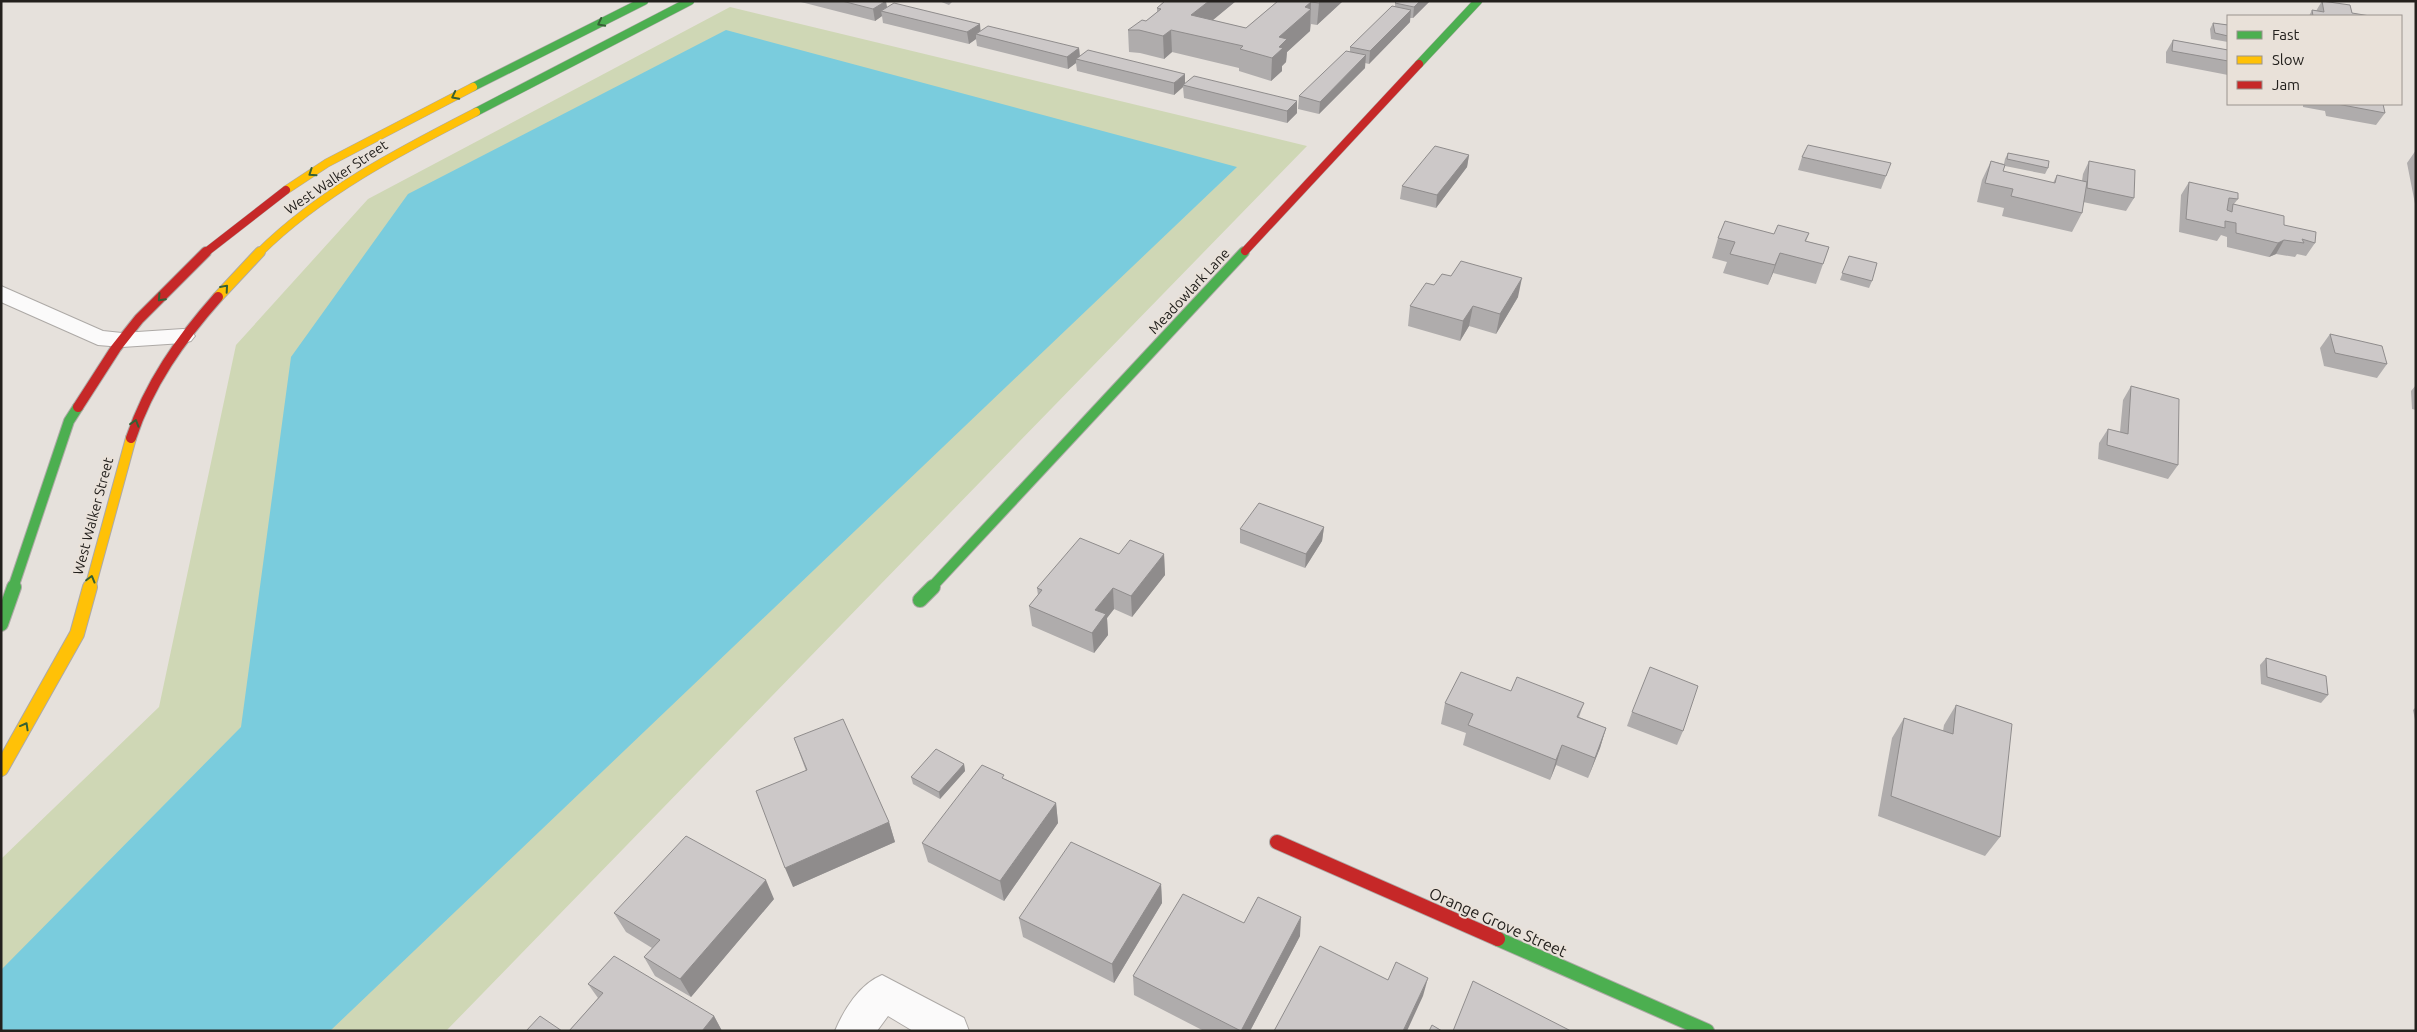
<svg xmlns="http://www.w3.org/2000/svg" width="2417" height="1032" viewBox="0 0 2417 1032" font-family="Ubuntu,sans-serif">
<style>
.green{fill:#cfd7b5}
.water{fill:#7accdd}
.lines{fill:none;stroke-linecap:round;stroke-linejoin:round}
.street-casing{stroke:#ada9a6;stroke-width:2}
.fast-far2-casing{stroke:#ada9a6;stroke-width:9}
.fast-far1-casing{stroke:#ada9a6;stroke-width:12}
.fast-casing{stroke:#ada9a6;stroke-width:16}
.slow-far2-casing{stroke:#ada9a6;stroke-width:9}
.slow-far1-casing{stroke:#ada9a6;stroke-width:12}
.slow-casing{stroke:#ada9a6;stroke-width:16}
.jam-far2-casing{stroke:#ada9a6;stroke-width:9}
.jam-far1-casing{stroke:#ada9a6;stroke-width:12}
.jam-casing{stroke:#ada9a6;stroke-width:16}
.street{fill:#fbfafa;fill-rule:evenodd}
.fast-far2{stroke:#4caf50;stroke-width:8}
.fast-far1{stroke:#4caf50;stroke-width:10}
.fast{stroke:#4caf50;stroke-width:14}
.slow-far2{stroke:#ffc107;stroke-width:8}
.slow-far1{stroke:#ffc107;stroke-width:10}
.slow{stroke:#ffc107;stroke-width:14}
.jam-far2{stroke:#c62828;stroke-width:8}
.jam-far1{stroke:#c62828;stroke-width:10}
.jam{stroke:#c62828;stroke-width:14}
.wall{fill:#afacac}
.shaded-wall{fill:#8f8c8c}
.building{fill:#ccc8c8;stroke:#8f8c8c}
.oneway{stroke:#356034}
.labels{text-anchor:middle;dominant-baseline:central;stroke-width:4;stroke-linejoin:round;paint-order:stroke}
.street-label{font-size:14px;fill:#23201d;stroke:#e9e1d9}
.near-street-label{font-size:16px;fill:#23201d;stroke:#e9e1d9}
</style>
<rect width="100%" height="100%" fill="#e6e1dc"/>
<path class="green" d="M730 7 1307 146 446 1031H1V859L159 707 236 345 368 199Z"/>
<path class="water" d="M726 30 1237 167 330 1031H1V970L241 727 291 357 408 194Z"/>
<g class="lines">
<defs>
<path id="street" d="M1 286 103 331 122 333 183 329 191 331 195 336 191 341 183 343 122 347 98 345 1 302Z
M882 975 964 1018 969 1031H913L888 1016 877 1031H835C844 1009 860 984 882 975Z"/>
<path id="fast-far2" d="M1419 64 1478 1
M473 87 644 1
M476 112 690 1
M1243 253 1245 251"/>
<path id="fast-far1" d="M13 588 69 421 78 407
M931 588 1244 252"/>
<path id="fast" d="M920 600 933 587
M1 624 14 587
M1498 939 1707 1031"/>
<path id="slow-far2" d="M286 190 327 163 473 87
M259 253C320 192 400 151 476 112"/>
<path id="slow-far1" d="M218 297 260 252
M90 588 131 438"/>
<path id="slow" d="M1 769 77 634 90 587"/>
<path id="jam-far2" d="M1245 251 1419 64
M205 253 286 190"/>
<path id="jam-far1" d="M78 407 116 348 139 319 206 252
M131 438C149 384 180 340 218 297"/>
<path id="jam" d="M1277 842 1498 939"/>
</defs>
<use href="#street" class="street-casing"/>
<use href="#fast-far2" class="fast-far2-casing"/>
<use href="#fast-far1" class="fast-far1-casing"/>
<use href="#fast" class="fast-casing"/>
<use href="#slow-far2" class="slow-far2-casing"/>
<use href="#slow-far1" class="slow-far1-casing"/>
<use href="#slow" class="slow-casing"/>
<use href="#jam-far2" class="jam-far2-casing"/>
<use href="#jam-far1" class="jam-far1-casing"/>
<use href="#jam" class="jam-casing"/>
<use href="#street" class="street"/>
<use href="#fast-far2" class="fast-far2"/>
<use href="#fast-far1" class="fast-far1"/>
<use href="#fast" class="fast"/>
<use href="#slow-far2" class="slow-far2"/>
<use href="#slow-far1" class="slow-far1"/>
<use href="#slow" class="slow"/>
<use href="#jam-far2" class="jam-far2"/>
<use href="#jam-far1" class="jam-far1"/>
<use href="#jam" class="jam"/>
</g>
<path class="wall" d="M797 1H885L887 8 980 24V31L1079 48 1080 56 1185 84 1297 101V113L1287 123 1184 98 1183 87 1174 95 1077 71 1076 63 1068 69 977 46 976 39 969 44 883 23 882 16 875 21Z
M939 1H953L949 5Z
M1165 1H1236L1212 20 1246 28 1278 1H1343L1317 25 1311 24 1310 31 1287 52 1286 62 1282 66V71L1271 81 1239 71V68L1172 52 1164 59 1140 53 1129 52 1128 30 1146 21 1157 12V8Z
M1397 1H1430L1413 18H1410V22L1369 64 1365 63V68L1319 114 1298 109 1299 96 1350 52V47L1395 7V3Z
M2322 1H2326L2352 13 2370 16H2309L2312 10 2316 11Z
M2213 23 2228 25V42L2211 39 2210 29Z
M2173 40 2228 50V75L2166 63V52Z
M2303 104H2383L2385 113 2376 125 2326 116 2325 111 2303 107Z
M2416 150V209L2407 163Z
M2008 153 2048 168 2045 174 2005 166 2003 171 2053 183 2057 175 2082 181 2083 174 2089 161 2134 198 2126 211 2083 202 2082 213 2072 232 2002 216 2004 208 1977 202 1982 180 1991 161 2004 164 2005 159Z
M1469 155 1467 167 1436 208 1400 199 1402 186Z
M1802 157 1886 176 1881 189 1798 170Z
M2189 182 2238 199 2234 204 2284 225 2315 243 2306 256 2297 254 2295 257 2276 254 2269 257 2227 247V237L2221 235 2217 241 2179 232 2181 195Z
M1809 233 1806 241 1829 247 1816 284 1773 273 1768 285 1723 273 1727 262 1712 258 1718 238 1774 234Z
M1849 256 1872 281 1869 288 1840 280Z
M1434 285 1518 297 1496 334 1469 326 1460 341 1408 326 1410 306Z
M2330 334 2387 364 2377 378 2324 366 2320 348Z
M2416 385V410L2412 409 2411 391Z
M2131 386 2178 465 2168 479 2098 459 2099 443 2108 429 2120 432 2123 400Z
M1324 527 1322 541 1305 568 1240 543V529Z
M1119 554H1164L1165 575 1132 617 1114 609 1107 618 1108 635 1094 653 1032 626 1029 606 1038 595 1037 588Z
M2266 658 2328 695 2321 703 2261 684 2260 665Z
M1511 691 1584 703 1579 717 1606 728 1600 748 1588 778 1556 765 1550 780 1463 745 1466 733 1441 724 1445 703Z
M1956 705 2000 837 1985 856 1878 816 1892 738 1904 718 1943 731 1944 725Z
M2416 707V724L2413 710Z
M1632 712 1683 731 1677 745 1627 726Z
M794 738 889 822 895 842 793 887 806 771Z
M964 764 965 771 940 799 913 784 911 777Z
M1005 779 1056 803 1058 823 1004 901 928 862 922 843Z
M1161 884 1162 903 1114 983 1023 937 1019 918Z
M774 899 691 997 655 976 644 957 652 948 626 932 614 913Z
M1244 923 1300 936 1250 1031H1204L1134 995 1133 976Z
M588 984 714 1016 722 1031H569L598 998Z"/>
<path class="shaded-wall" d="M886 1 888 13 881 11 882 16 875 21 873 9Z
M1209 1H1236L1195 35 1191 15Z
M1321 1H1343L1317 25 1319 3Z
M1420 1H1430L1413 18 1414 7Z
M1311 2 1310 31 1287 52 1286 62 1282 66V71L1271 81 1272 58 1279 37 1305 7Z
M1411 10 1410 22 1369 64 1370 51Z
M980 24 981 36 976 34V39L969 44 967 32Z
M1171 30 1172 52 1164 59 1163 36Z
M1079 48 1080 60 1076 59V63L1068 69 1067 57Z
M1366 55 1365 68 1319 114 1320 102Z
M1185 74V86L1183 85V87L1174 95V83Z
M1297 101V113L1287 123V111Z
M1469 155 1467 167 1436 208 1437 195Z
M2284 240 2276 254 2269 257 2278 243Z
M1780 253 1773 273 1768 285 1775 265Z
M1522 278 1518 297 1496 334 1500 314Z
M1473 306 1469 326 1460 341 1463 321Z
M1324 527 1322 541 1305 568 1306 554Z
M1164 554 1165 575 1132 617 1131 596Z
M1113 588 1114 609 1107 618 1108 635 1094 653 1092 633 1095 610Z
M1606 728 1600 748 1588 778 1595 758Z
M1562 745 1556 765 1550 780 1556 760Z
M964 764 965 771 940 799 939 792Z
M1056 803 1058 823 1004 901 1000 881Z
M889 822 895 842 793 887 785 868Z
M766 880 774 899 691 997 680 979Z
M1161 884 1162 903 1114 983 1112 964Z
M1301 917 1300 936 1250 1031H1241Z
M1428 978 1423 996 1407 1031H1403Z
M714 1016 722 1031H702Z"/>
<path class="building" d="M842 1H886L873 9Z
M1165 1H1209L1191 15 1246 28 1278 1H1321L1319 3 1311 2 1305 7 1311 9 1279 37 1287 39 1279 47 1283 48 1272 58 1240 49 1243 46 1171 30 1163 36 1139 30H1128L1142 20 1146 21 1161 9 1157 8Z
M1397 1H1420L1414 7 1395 3Z
M2322 1 2350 5 2352 13 2370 16H2313L2312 10 2324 12Z
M894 3 980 24 967 32 881 11Z
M1392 6 1411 10 1370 51 1350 47Z
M2213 23 2228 25V36L2215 33Z
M988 26 1079 48 1067 57 976 34Z
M2173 40 2228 50V61L2172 51Z
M1088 50 1185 74 1174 83 1076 59Z
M1346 51 1366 55 1320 102 1299 96Z
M1194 76 1297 101 1287 111 1183 85Z
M2337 104H2383L2385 113Z
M1808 145 1891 163 1886 176 1802 157Z
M1435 146 1469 155 1437 195 1402 186Z
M2008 153 2049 161 2048 168 2007 159Z
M1991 161 2005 165 2003 171 2055 183 2057 175 2087 182 2082 213 2011 196 2013 189 1985 183Z
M2089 161 2135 170 2134 198 2087 188Z
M2189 182 2238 193V199L2229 198 2227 210 2232 212 2233 204 2284 216V225L2316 232 2315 243 2302 239 2304 243 2284 240 2278 243 2236 233V223L2225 221V228L2186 219Z
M1725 221 1774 234 1778 225 1809 233 1805 241 1829 247 1823 264 1780 253 1775 265 1730 254 1735 242 1718 238Z
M1849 256 1877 263 1872 281 1842 273Z
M1461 261 1522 278 1500 314 1473 306 1463 321 1410 306 1426 283 1434 285 1442 274 1451 276Z
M2330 334 2382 346 2387 364 2335 353Z
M2131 386 2179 399 2178 465 2107 445 2108 429 2128 434Z
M1259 503 1324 527 1306 554 1240 529Z
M1080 538 1119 554 1130 540 1164 554 1131 596 1113 588 1095 610 1106 614 1092 633 1029 606 1042 590 1037 588Z
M2266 658 2326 676 2328 695 2267 677Z
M1650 667 1698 686 1683 731 1632 712Z
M1461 672 1511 691 1517 677 1584 703 1577 717 1606 728 1595 758 1562 745 1556 760 1468 725 1473 714 1445 703Z
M1956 705 2012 724 2000 837 1891 796 1904 718 1953 734Z
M843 719 889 822 785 868 756 791 807 770 794 738Z
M936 749 964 764 939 792 911 777Z
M982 765 1004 775 1002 778 1056 803 1000 881 922 843Z
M686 836 766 880 680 979 644 957 660 940 614 913Z
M1071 842 1161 884 1112 964 1019 918Z
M1183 894 1244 923 1258 897 1301 917 1241 1031 1133 976Z
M1320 946 1388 980 1396 962 1428 978 1403 1031H1274Z
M614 956 714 1016 702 1031H569L603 993 588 984Z
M1473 981 1571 1031H1453Z
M540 1016 562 1031H526Z
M1432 1025 1442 1031H1429Z"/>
<defs><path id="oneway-chevron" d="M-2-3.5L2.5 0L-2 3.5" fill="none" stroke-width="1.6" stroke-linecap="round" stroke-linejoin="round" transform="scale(1.25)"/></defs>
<g class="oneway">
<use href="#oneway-chevron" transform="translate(601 23) rotate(153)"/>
<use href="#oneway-chevron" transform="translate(455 96) rotate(153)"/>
<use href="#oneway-chevron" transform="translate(312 173) rotate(146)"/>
<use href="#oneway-chevron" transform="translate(225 288) rotate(-49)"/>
<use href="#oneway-chevron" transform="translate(161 298) rotate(133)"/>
<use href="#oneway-chevron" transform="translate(135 423) rotate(-73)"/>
<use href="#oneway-chevron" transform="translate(91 579) rotate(-75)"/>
<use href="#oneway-chevron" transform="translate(25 726) rotate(-61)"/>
</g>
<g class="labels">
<g class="street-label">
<text transform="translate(336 177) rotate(-34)">West Walker Street</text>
<text transform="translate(1189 291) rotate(-47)">Meadowlark Lane</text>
<text transform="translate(93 516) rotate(-75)">West Walker Street</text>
</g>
<g class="near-street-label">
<text transform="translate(1498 922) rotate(24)">Orange Grove Street</text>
</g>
</g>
<rect width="2417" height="1032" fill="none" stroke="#23201d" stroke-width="5"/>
<rect x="2227" y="15" width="175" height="90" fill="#e9e1d9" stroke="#9a948e"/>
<rect x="2237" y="31" width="25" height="8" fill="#4caf50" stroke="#9a948e"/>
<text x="2272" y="40" font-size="15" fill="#23201d">Fast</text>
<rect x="2237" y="56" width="25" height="8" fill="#ffc107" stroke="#9a948e"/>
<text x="2272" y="65" font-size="15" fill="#23201d">Slow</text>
<rect x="2237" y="81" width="25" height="8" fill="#c62828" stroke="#9a948e"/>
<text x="2272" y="90" font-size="15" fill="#23201d">Jam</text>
</svg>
